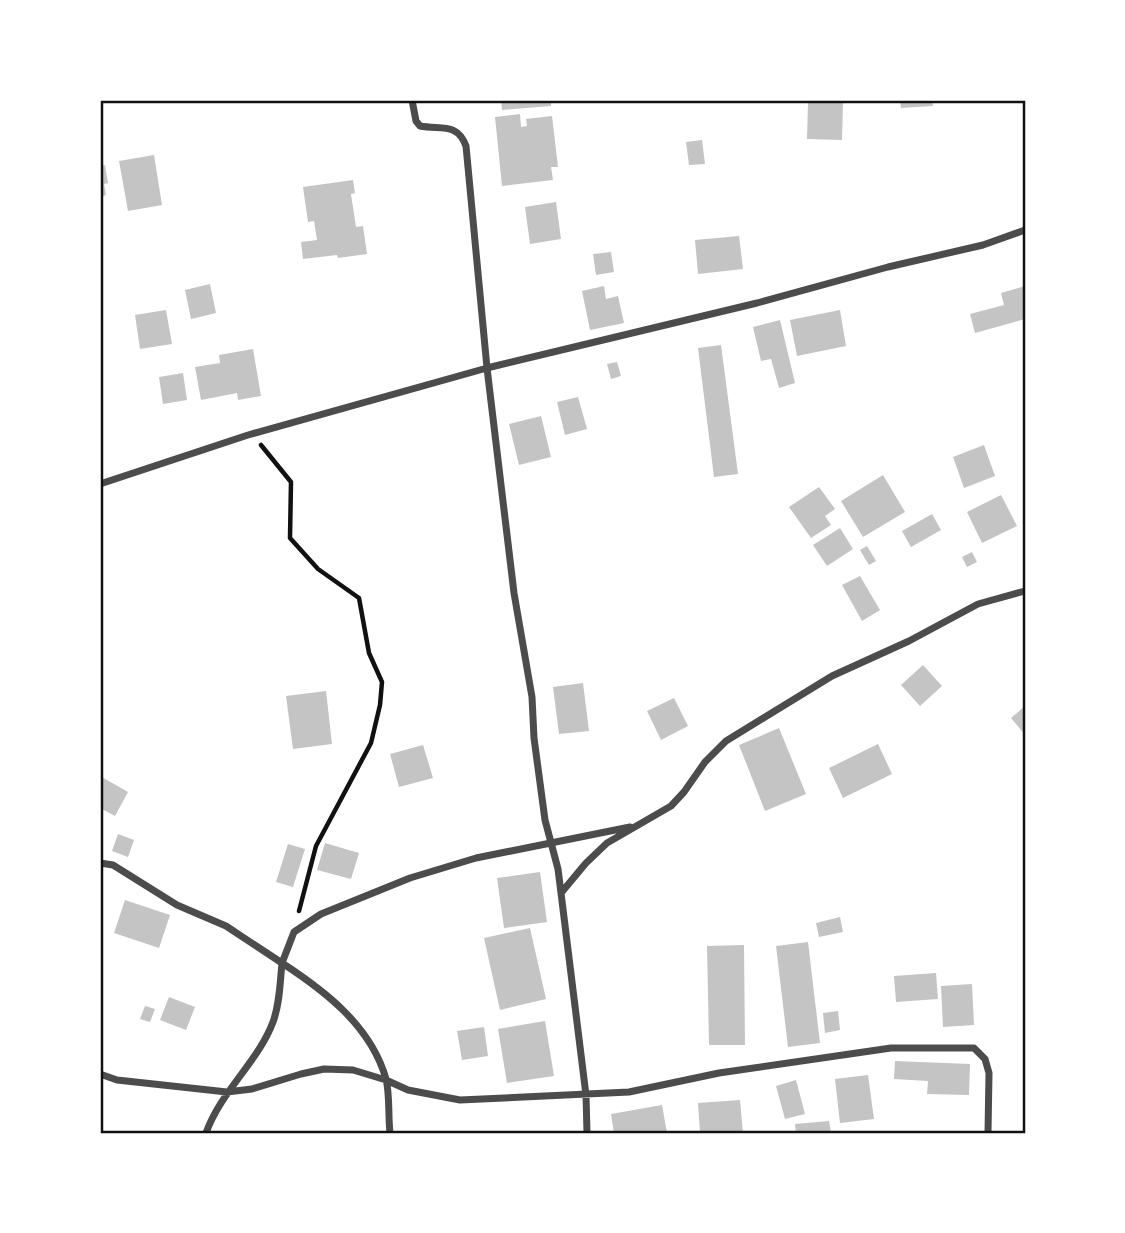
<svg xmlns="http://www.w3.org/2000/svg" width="1125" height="1233" viewBox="0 0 1125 1233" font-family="'Golos Text',sans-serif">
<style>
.building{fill:#c4c4c4}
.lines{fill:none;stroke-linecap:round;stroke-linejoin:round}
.path{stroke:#111;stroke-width:4.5}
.minor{stroke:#4c4c4c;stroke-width:7}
.neatline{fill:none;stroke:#111;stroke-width:2.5}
</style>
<rect width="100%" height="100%" fill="#fff"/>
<path class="building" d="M501 100H551V106L502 110Z
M900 100H932L933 106 901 108Z
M808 103H843L842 140 807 139Z
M520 114 521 127 527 126 526 119 552 116 558 167H551L553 180 502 186 495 117Z
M702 140 705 164 689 165 686 142Z
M154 155 162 205 128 211 119 161Z
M105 165 108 183 104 184 106 195 100 197V166Z
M353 180 355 193 351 194 356 227 363 226 367 254 338 258 337 255 303 259 301 242 317 240 314 221 308 222 303 187Z
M556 202 561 239 530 244 525 207Z
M739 236 743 269 698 274 695 240Z
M611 252 614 272 596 275 593 254Z
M210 284 216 313 191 319 185 290Z
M604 286 606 299 618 296 624 323 590 330 582 291Z
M1025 286V319L975 333 970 314 1004 305 1001 293Z
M166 310 172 344 140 349 135 315Z
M840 310 846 346 797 356 790 320Z
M780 320 795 383 779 388 771 359 761 361 753 327Z
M721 345 738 474 714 477 698 348Z
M253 349 261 396 238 400 237 393 201 400 195 367 220 363 219 355Z
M617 362 621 376 611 379 607 364Z
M183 373 187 400 163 404 159 377Z
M578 397 587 429 565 435 557 402Z
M541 416 551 457 519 465 509 424Z
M984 445 995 476 964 488 953 457Z
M883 475 905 512 863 537 841 501Z
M819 487 835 509 825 516 831 525 811 538 789 507Z
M1001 495 1017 526 982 543 967 512Z
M932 514 941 530 911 547 902 531Z
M840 528 853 549 827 566 813 545Z
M867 546 876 561 869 565 860 550Z
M972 552 977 562 967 567 962 557Z
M860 576 880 610 862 621 842 585Z
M923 665 942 686 920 706 901 685Z
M583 683 589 731 559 734 553 687Z
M326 691 332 744 293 749 286 696Z
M674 698 688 726 661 740 647 711Z
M1025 706V735L1011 718Z
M779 728 806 794 765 811 739 745Z
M878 744 892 774 843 798 829 768Z
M423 745 433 778 399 787 390 754Z
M100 776 128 792 115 816 100 808Z
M118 834 134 840 128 857 112 851Z
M325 843 359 853 351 879 317 870Z
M288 844 305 849 293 887 276 882Z
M540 872 547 922 504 928 497 878Z
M125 900 170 915 159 948 114 933Z
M840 917 843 932 819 937 816 923Z
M530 928 546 999 500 1010 484 938Z
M808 942 820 1043 788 1047 776 946Z
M744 945 745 1045H709L707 946Z
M936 973 938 999 896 1002 894 976Z
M972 984 974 1025 943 1027 941 986Z
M169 997 195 1007 186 1030 160 1020Z
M145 1006 155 1009 150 1022 140 1019Z
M838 1011 840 1030 825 1033 823 1013Z
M545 1021 554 1076 507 1083 498 1029Z
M484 1027 488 1056 462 1060 457 1031Z
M895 1061 970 1064 969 1095 927 1094 928 1081 894 1079Z
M868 1075 874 1119 840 1123 835 1079Z
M796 1080 805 1114 785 1119 776 1086Z
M740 1100 743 1133H700L698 1103Z
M662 1105 667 1133H614L611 1114Z
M829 1121 831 1133H796L795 1124Z"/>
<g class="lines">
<path class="path" d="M261 445 291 482 290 538 318 569 359 598 369 653 382 682 380 705 371 743 316 846 299 911"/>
<path class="minor" d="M412 100 416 121 420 126C441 130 457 122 466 146L487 368 514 593 532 697 534 738 545 820 558 869 561 893
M100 484 248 435 487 368 757 303 888 267 983 245 1025 230
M100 863 113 865 177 905 226 926 282 963C280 982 280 1003 273 1022 258 1062 221 1091 206 1133
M100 1074 117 1080 227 1092 252 1089 301 1074 324 1069 353 1070 386 1080 408 1090 460 1100 629 1092 719 1073 891 1048H974L985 1059 989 1073 988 1133
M390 1133C388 1116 390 1095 386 1079 371 1026 325 991 282 963L294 932 321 914 410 878 476 858 630 827
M587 1133 586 1095 561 893 586 863 607 843 671 806 684 792 705 762 726 741 832 676 909 641 978 604 1025 591"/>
</g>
<rect width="1125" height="1233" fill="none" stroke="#ffffff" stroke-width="203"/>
<rect x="102" y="102" width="922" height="1030" class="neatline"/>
</svg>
